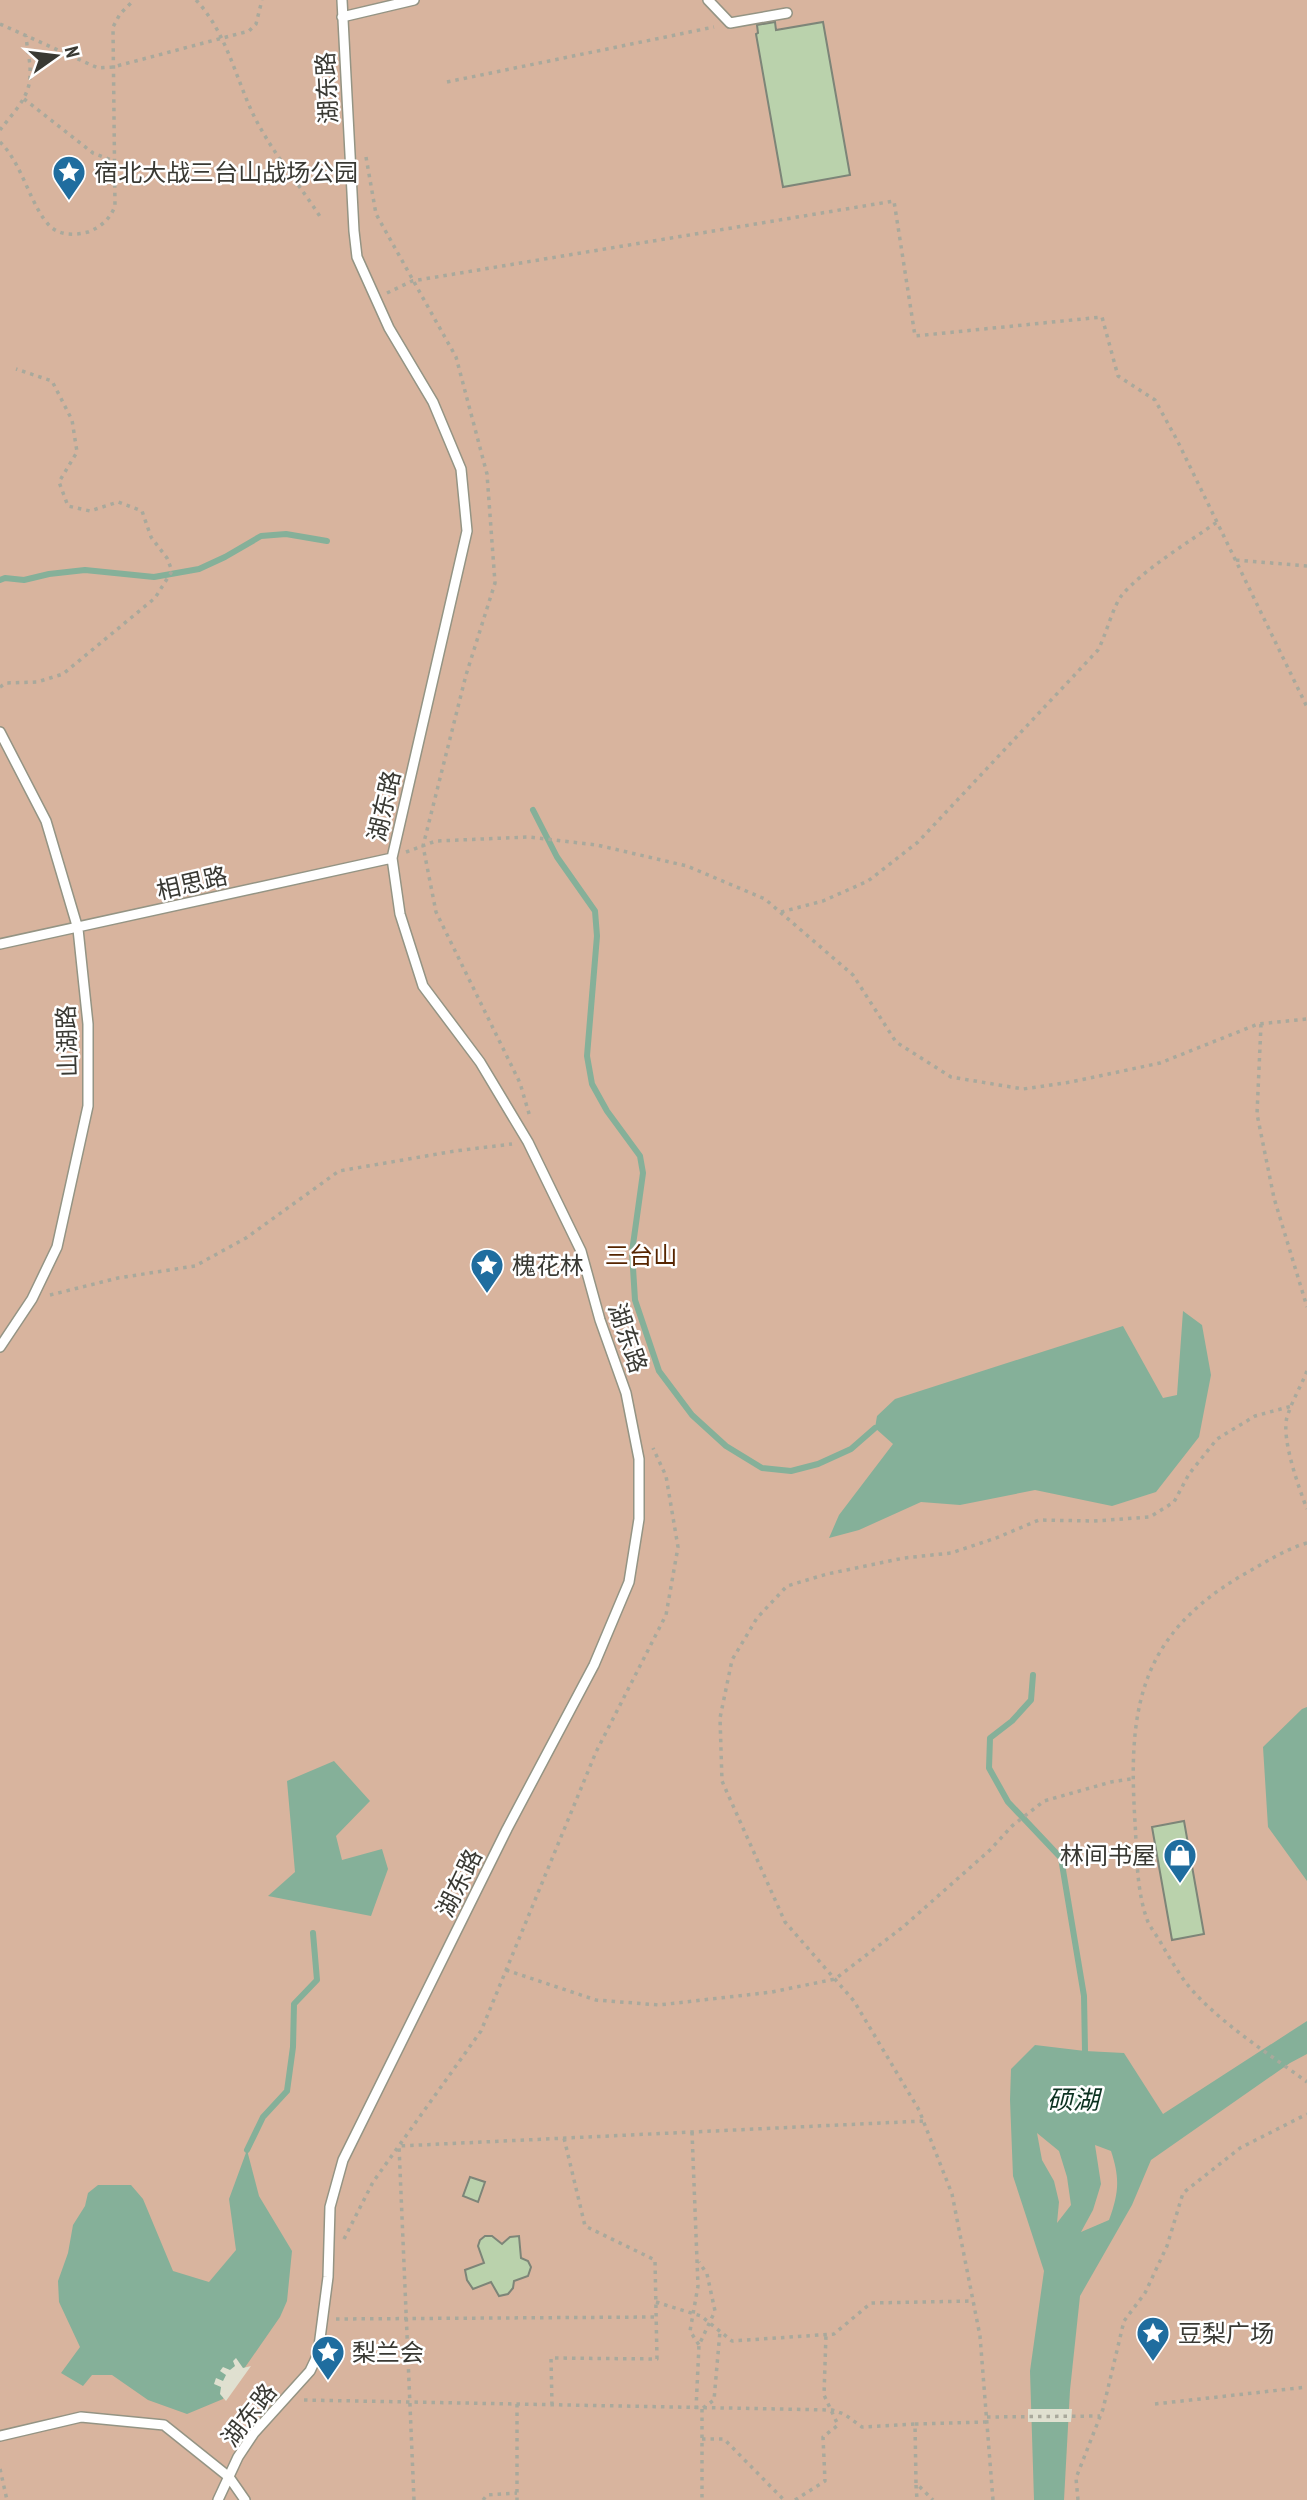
<svg xmlns="http://www.w3.org/2000/svg" width="1307" height="2500" viewBox="0 0 1307 2500" font-family="'PT Sans Narrow','Noto Sans SC',sans-serif">
<style>
.green{fill:#d8b49e}
.water{fill:#85b099;fill-rule:evenodd}
.pier{fill:#e0e0d0}
.lines{fill:none;stroke-linecap:round;stroke-linejoin:round}
.stream{stroke:#85b099;stroke-width:6}
.building{fill:#bad2ac;stroke:#7d8578;stroke-width:2}
.service-casing{stroke:#949484;stroke-width:12}
.path{stroke:#a9a99c;stroke-width:3.5;stroke-dasharray:3.5 5;stroke-linecap:butt}
.service{stroke:#fff;stroke-width:9}
.path-bridge{stroke:#a9a99c;stroke-width:3.5;stroke-dasharray:3.5 5;stroke-linecap:butt}
.labels{text-anchor:middle;dominant-baseline:central;stroke-width:5;stroke-linejoin:round;paint-order:stroke}
.street-label{font-size:24px;fill:#393933;stroke:#fff}
.poi-label{font-size:24px;fill:#393933;stroke:#fff;text-anchor:start}
.park-label{font-size:24px;fill:#562500;stroke:#fff}
.water-label{font-size:26px;font-style:italic;fill:#0c3221;stroke:#fff}
</style>
<rect width="100%" height="100%" fill="#e0e0d0"/>
<path class="green" d="M0 0H1307V2500H0Z"/>
<path class="water" d="M1183 1311 1202 1325 1211 1375 1199 1437 1156 1492 1112 1506 1035 1490 960 1505 921 1502 859 1530 829 1538 839 1515 893 1444 875 1428 877 1416 895 1399 1123 1326 1163 1398 1177 1395Z
M1307 1707V1881L1268 1827 1263 1747 1302 1709Z
M334 1761 370 1801 336 1836 342 1860 382 1849 388 1869 371 1916 268 1896 295 1872 287 1781Z
M1307 2021V2054L1290 2063 1151 2160 1132 2205 1080 2296 1070 2390 1064 2500H1034L1030 2371 1044 2271 1013 2176 1010 2100 1011 2069 1035 2045 1085 2051 1124 2053 1163 2114ZM1037 2133 1059 2151 1067 2177 1071 2205 1057 2223 1059 2202 1054 2181 1042 2160ZM1095 2145 1111 2151C1120 2178 1119 2193 1109 2220L1081 2232 1093 2210 1101 2184Z
M247 2150 259 2196 292 2251 287 2301 280 2317 223 2399 187 2414 148 2400 112 2375H92L83 2386 61 2373 80 2347 59 2302 58 2281 68 2253 73 2225 85 2206 88 2193 98 2185H131L143 2199 173 2271 209 2282 236 2250 229 2199Z"/>
<path class="pier" d="M236 2358 243 2368 251 2366 226 2401 220 2394 221 2387 214 2384 216 2378 223 2381 226 2375 220 2371 223 2367 230 2370 235 2366 233 2361Z
M1028 2409H1072L1071 2422H1028Z"/>
<g class="lines">
<path class="stream" d="M0 580 5 578 24 580 49 574 85 570 154 577 199 569 225 557 261 536 286 534 327 541
M533 810 557 857 595 911 597 936 587 1056 592 1084 607 1111 640 1156 643 1173 632 1252 635 1300 659 1371 692 1415 726 1446 762 1468 791 1471 818 1464 851 1449 875 1428
M1033 1675 1031 1700 1012 1721 990 1738 989 1768 1008 1802 1061 1858 1084 1996 1085 2051
M247 2150 263 2117 287 2091 293 2047 294 2004 317 1980 313 1933"/>
</g>
<path class="building" d="M775 22 776 30 823 22 850 175 783 187 756 34 758 33 757 25Z
M1184 1821 1204 1934 1172 1940 1152 1827Z
M470 2177 485 2182 478 2202 463 2196Z
M485 2236H492L502 2244 510 2237 519 2236 521 2258 528 2261 531 2267 528 2276 514 2281 513 2288 508 2294 499 2296 491 2282 473 2289 467 2280 465 2270 484 2263 478 2246 480 2240Z"/>
<g class="lines">
<defs>
<path id="service" d="M708 0 730 23 787 13
M342 17 414 0
M0 732 46 821 78 929 88 1024V1106L57 1247 32 1299 0 1347
M0 944 392 858
M0 2436 81 2417 164 2425 229 2477 245 2500
M218 2500 238 2457 254 2433 310 2371 318 2354 328 2277 330 2207 343 2160 507 1829 594 1665 629 1582 639 1519V1459L626 1393 600 1320 581 1251 528 1142 480 1062 423 986 400 914 392 858 467 531 461 469 433 402 389 328 357 257 354 231 342 0"/>
</defs>
<use href="#service" class="service-casing"/>
<path class="path" d="M196 0C226 32 235 76 253 114 271 151 299 184 321 218
M0 24 98 68 113 67 249 31 256 24 262 0
M447 82 714 27
M24 99 93 153 114 161
M0 130C12 114 30 97 30 76 31 63 27 49 26 36
M0 142C23 164 31 209 51 227 61 236 76 235 88 232 101 227 110 219 115 206L113 27 120 14 134 0
M366 157 376 214 456 357 487 474 495 583 466 675 423 846 436 912 520 1083 530 1117
M387 293 412 281 894 201 915 336 1102 317 1118 376 1155 400 1177 440 1307 707
M1236 560 1307 566
M0 687 6 683 37 682 63 674 155 598 172 571 167 558 151 537 142 511 118 502 90 511 68 506 59 482 77 452 72 420 52 381 16 369
M406 852 436 841 529 837 597 845 687 866 765 899 853 975 896 1042 951 1077 1023 1089 1071 1082 1160 1063 1258 1024 1307 1019
M781 912 823 901 868 881 918 842 1098 650C1106 635 1113 606 1122 595 1144 569 1189 542 1217 522
M1261 1024 1257 1114 1274 1198 1307 1307
M50 1295 118 1278 195 1266 246 1238 339 1171 455 1151 512 1144
M1307 1371C1301 1386 1292 1401 1287 1417 1281 1439 1299 1488 1307 1509
M1307 1543C1283 1550 1263 1564 1241 1576 1138 1637 1128 1711 1135 1822 1137 1854 1136 1891 1148 1922 1152 1930 1158 1937 1162 1945 1171 1960 1180 1976 1191 1989 1224 2026 1268 2053 1307 2082
M506 1970 596 2000 659 2005 772 1992 835 1979 903 1927 990 1850 1012 1826 1044 1801 1111 1782 1131 1779
M344 2239 373 2182 481 2031 596 1752 666 1615 678 1547 666 1476 653 1448
M656 2302 701 2316 732 2341 834 2334 871 2303 973 2301
M336 2319 656 2317
M304 2400 832 2410 844 2414 862 2427 915 2424 916 2483 933 2500
M517 2404V2500
M1155 2404 1307 2387
M552 2405 551 2358 657 2359 655 2260 585 2226 564 2138
M703 2408 714 2400 720 2331
M702 2409V2500
M987 2417 1100 2416
M915 2424 987 2422
M702 2439H724L784 2500
M0 2469 7 2500
M916 2485 917 2500
M414 2500 399 2146 923 2121
M483 2500 487 2495 517 2493
M795 2500 825 2481 823 2437 838 2425 824 2395 826 2334
M993 2500 980 2336 952 2194 919 2110 854 2001 785 1922 722 1781 720 1718 732 1660 757 1618 787 1586 827 1574 904 1558 951 1553 996 1538 1039 1520 1094 1521 1150 1517 1174 1502 1189 1474 1217 1439 1255 1416 1292 1406
M1078 2500 1076 2478 1103 2409 1124 2321 1145 2293 1167 2246 1183 2193 1240 2148 1307 2114"/>
<use href="#service" class="service"/>
<path class="path-bridge" d="M692 2132 698 2286 690 2331 699 2345
M696 2409 699 2345 715 2311 707 2274 699 2262"/>
</g>
<defs>
<symbol id="sight-pin" viewBox="-11 -11 22 30"><path d="M0 17L-7.5 6A9.5 9.5 0 1 1 7.5 6Z" fill="#1f6d9f" stroke="#fff"/><path d="M0-6L1.8-2.2L6-1.7L2.9 1.2L3.7 5.4L0 3.3L-3.7 5.4L-2.9 1.2L-6-1.7L-1.8-2.2Z" fill="#fff"/></symbol>
<symbol id="shop-pin" viewBox="-11 -11 22 30"><path d="M0 17L-7.5 6A9.5 9.5 0 1 1 7.5 6Z" fill="#1f6d9f" stroke="#fff"/><path d="M-5-2.5h2.3a2.7 3.5 0 0 1 5.4 0H5L5.5 6h-11ZM-1.5-2.5h3a1.5 2.3 0 0 0-3 0Z" fill="#fff"/></symbol>
</defs>
<g fill-rule="evenodd">
<use href="#sight-pin" x="50" y="153" width="38" height="52"/>
<use href="#sight-pin" x="468" y="1246" width="38" height="52"/>
<use href="#shop-pin" x="1161" y="1836" width="38" height="52"/>
<use href="#sight-pin" x="1134" y="2314" width="38" height="52"/>
<use href="#sight-pin" x="309" y="2333" width="38" height="52"/>
</g>
<g class="labels">
<g class="street-label">
<text transform="translate(327 88) rotate(-93)">湖东路</text>
<text transform="translate(384 806) rotate(-77)">湖东路</text>
<text transform="translate(192 883) rotate(-13)">相思路</text>
<text transform="translate(67 1041) rotate(-92)">山湖路</text>
<text transform="translate(628 1338) rotate(71)">湖东路</text>
<text transform="translate(459 1883) rotate(-64)">湖东路</text>
<text transform="translate(249 2415) rotate(-52)">湖东路</text>
</g>
<g class="poi-label">
<text x="94" y="172">宿北大战三台山战场公园</text>
<text x="512" y="1265">槐花林</text>
<text x="1156" y="1855" text-anchor="end">林间书屋</text>
<text x="1178" y="2333">豆梨广场</text>
<text x="352" y="2352">梨兰会</text>
</g>
<g class="park-label">
<text x="641" y="1255">三台山</text>
</g>
<g class="water-label">
<text x="1073" y="2099">硕湖</text>
</g>
</g>
<g transform="translate(56 56) rotate(76)" stroke="#ffffff" stroke-width="5" paint-order="stroke">
<path d="M0-5L12 26L0 18L-12 26Z" fill="#393933"/>
<text y="-10" font-size="19" font-weight="bold" text-anchor="middle" fill="#393933">N</text>
</g>
</svg>
